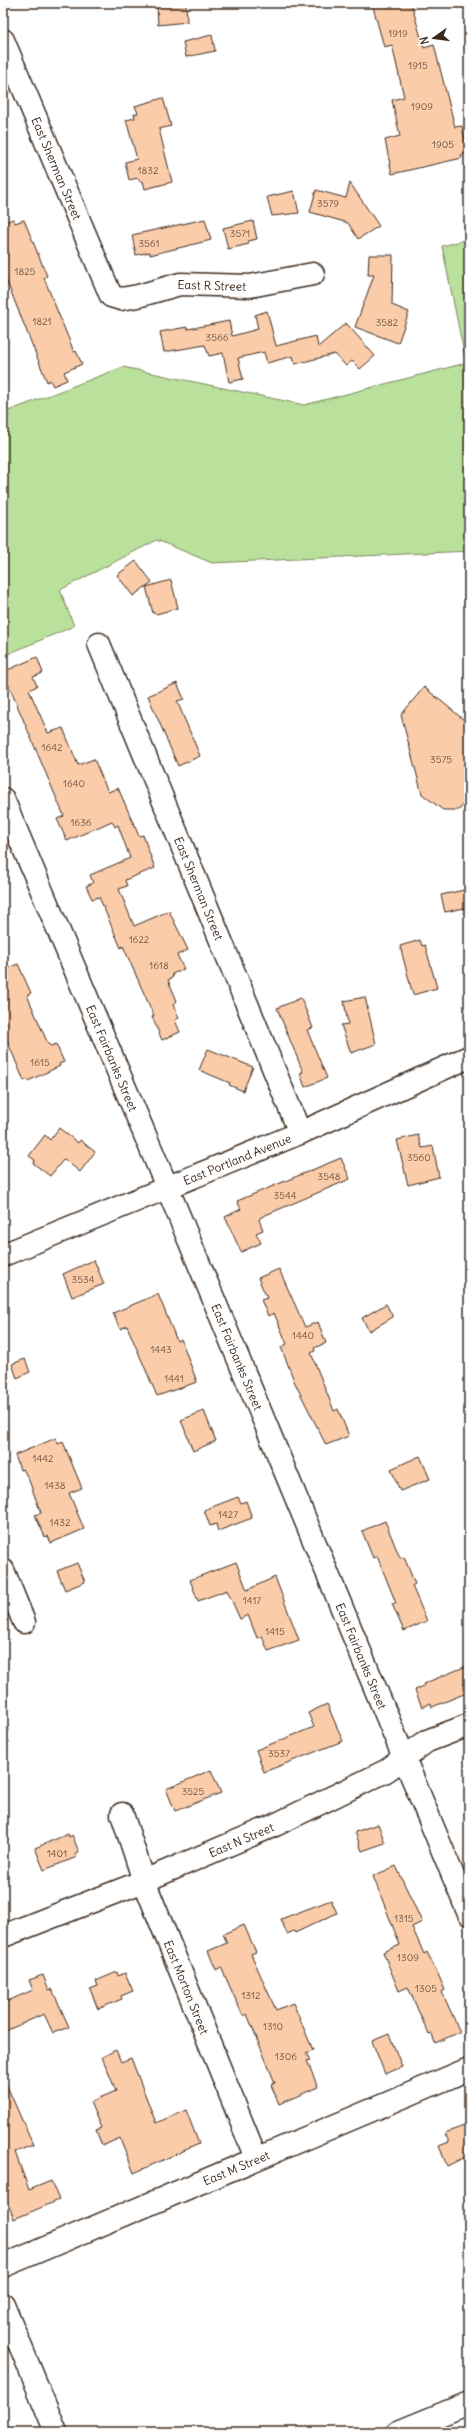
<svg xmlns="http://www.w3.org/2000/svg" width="472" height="2435" viewBox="0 0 472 2435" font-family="Delius,sans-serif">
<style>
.green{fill:#bae19c;stroke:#7a865d}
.building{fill:#fbccaa;stroke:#3b2a1e}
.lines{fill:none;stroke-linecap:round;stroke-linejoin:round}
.minor-casing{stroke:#3b2a1e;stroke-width:25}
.major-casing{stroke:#3b2a1e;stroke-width:25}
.minor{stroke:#fff;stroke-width:22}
.major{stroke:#fff;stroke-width:22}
.labels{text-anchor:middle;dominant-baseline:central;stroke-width:3;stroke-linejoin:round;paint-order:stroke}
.number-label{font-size:10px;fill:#6b5241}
.street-label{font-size:12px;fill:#3b2a1e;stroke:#fff}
</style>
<rect width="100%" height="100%" fill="#fff"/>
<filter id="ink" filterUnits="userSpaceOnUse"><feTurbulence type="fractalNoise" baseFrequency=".025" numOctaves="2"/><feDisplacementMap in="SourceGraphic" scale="8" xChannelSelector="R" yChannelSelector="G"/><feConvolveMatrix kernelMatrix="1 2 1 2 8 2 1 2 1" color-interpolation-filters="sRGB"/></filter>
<g filter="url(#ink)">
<path class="green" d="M469 239V551L212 563 157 540 60 590 74 626 3 656V413L123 367 304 405 466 363 442 246Z"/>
<path class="building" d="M372 3H411L424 48 434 45 455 127 462 126 468 153 461 155 462 158 392 174 385 140 400 136 392 100 404 97 392 45 384 47Z
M186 4 187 22 158 25 157 6Z
M212 35 215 51 186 57 183 42Z
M163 98 171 126 159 129 172 182 145 189 143 181 140 182 138 178 129 180 125 162 137 159 126 120 135 118 134 114 138 113 135 106Z
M350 183 379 226 358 239 348 223 310 212 316 190 346 198Z
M294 191 299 213 272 216 267 197Z
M13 219 15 223 24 220 47 276 44 278 74 352 76 351 82 364 64 372 67 380 53 386 50 380 47 382 3 272V223Z
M205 219 211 240 150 255V252L136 255 132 235Z
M253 221 257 239 248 241 249 244 228 249 223 228Z
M369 255H393L392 305 409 312 398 343 355 327 374 275H368Z
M267 311 276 346 316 336 318 347 346 323 375 356 360 369 352 361 346 366 335 354 295 364 293 356 267 363 264 352 238 358 243 379 229 382 223 353 209 356 205 345 164 352 160 332 187 327 188 329 229 321 232 336 258 329 255 315Z
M136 561 152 582 133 596 117 575Z
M171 580 178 608 156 614 153 613 146 587Z
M37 657 43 673 33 677 37 686 29 690 48 733 63 728 78 765 94 759 108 792 118 788 139 836 143 835 149 852 155 868 125 880 127 886 119 889 134 926 169 911 188 950 177 955 184 969 172 974 173 977 168 980 177 1001 173 1005 179 1018 175 1020 180 1032 162 1040 152 1017 154 1016 123 946 121 948 99 897 92 899 86 886 93 883 90 875 130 858 118 825 115 827 112 821 67 841 57 819 64 816 3 672Z
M177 683 184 699 177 701 200 756 178 766 148 696Z
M424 687 469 724V797L459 810H443L422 794 401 715Z
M469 889V907L445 912 441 895Z
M420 940 422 946 425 945 437 988 413 995 400 946Z
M18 964 31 993 27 995 48 1044 51 1046 56 1044 64 1062 59 1064 60 1066 28 1081 27 1079 24 1081 3 1031V970Z
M365 997 376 1044 351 1053 341 1025 348 1024 344 1001Z
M301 998 313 1028 307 1030 327 1078 305 1087 300 1073 303 1072 277 1008Z
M208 1049 253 1067 243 1091 229 1085 230 1083 199 1070Z
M59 1128 78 1143 80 1140 95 1152 80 1172 64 1159 50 1176 33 1163 35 1160 29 1156 45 1135 50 1140Z
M418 1135 422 1148 433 1146 439 1177 408 1185 397 1140Z
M341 1158 350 1179 261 1217 259 1220 263 1230 256 1233 261 1243 241 1252 225 1217 241 1209 237 1201Z
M94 1260 104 1284 72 1297 63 1274Z
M279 1269 305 1327 318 1322 326 1343 314 1348 315 1351 311 1353 334 1411 338 1409 349 1436 326 1445 295 1383 281 1347 287 1344 274 1313 268 1316 261 1300 267 1298 258 1278Z
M158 1294 177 1341 181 1339 197 1382 157 1396 127 1326 120 1329 113 1313Z
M386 1304 393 1317 369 1331 362 1318Z
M25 1359 30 1372 17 1378 12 1364Z
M204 1411 216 1441 193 1451 181 1420Z
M56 1438 58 1444 63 1442 82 1488 69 1493 84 1529 51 1543 48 1536 45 1537 35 1515 41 1513 28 1478 23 1469 20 1470 15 1455Z
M420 1456 430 1479 400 1491 391 1469Z
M238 1497 241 1503 246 1501 252 1518 218 1531 216 1524 210 1526 204 1510Z
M385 1521 400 1558 404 1557 415 1584 412 1586 427 1621 404 1631 392 1604 396 1603 377 1556 373 1558 362 1531Z
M236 1562 247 1590 275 1577 299 1640 268 1651 262 1636 257 1638 248 1615 240 1619 227 1590 198 1601 190 1580Z
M77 1563 85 1582 65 1590 57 1571Z
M469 1665V1692L432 1707 431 1703 422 1707 415 1690 424 1686 423 1684Z
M327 1704 343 1741 264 1772 256 1750 314 1727 308 1713Z
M211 1770 221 1793 175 1811 166 1789Z
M378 1824 385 1843 362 1851 355 1832Z
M68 1834 69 1837 72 1835 79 1852 75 1854 77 1857 44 1870 35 1848Z
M396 1866 422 1922 412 1927 424 1954 427 1952 437 1972 445 1990 442 1992 460 2032 435 2043 432 2034 429 2035 408 1987 399 1991 383 1952 400 1945 373 1876Z
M331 1900 337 1913 295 1933 294 1931 287 1934 281 1919Z
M244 1925 256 1952 251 1954 276 2010 293 2003 313 2050 306 2053 310 2060 307 2061 318 2087 279 2104 271 2085 275 2083 247 2014 243 2016 221 1967 216 1970 208 1951 227 1943 223 1934Z
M117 1972 118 1976 125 1973 133 1991 121 1996 122 1999 98 2009 90 1989 98 1986 96 1981Z
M43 1975 49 1990 52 1989 69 2027 53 2033 44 2014 3 2032V2003L33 1990 29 1980Z
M389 2034 402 2067 385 2074 372 2041Z
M116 2050 121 2062 131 2058 156 2123 186 2110 199 2144 134 2173 120 2138 102 2146 96 2130 101 2128 90 2102 116 2091 102 2057Z
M3 2077 33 2145 15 2152 29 2190 51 2181 59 2200 14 2219 3 2191Z
M464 2126 466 2130 469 2129V2155L447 2166 439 2146 449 2142 445 2133Z"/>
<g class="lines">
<defs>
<g id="minor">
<path id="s1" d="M3 40 111 296 121 299 138 296 180 284 250 286 313 274"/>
<path id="s2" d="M99 644 300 1133"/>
<path id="s3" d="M3 799 167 1187 469 1914"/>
<path d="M3 1570 24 1622"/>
<path id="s4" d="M122 1814 144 1881 256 2158"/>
<path id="s5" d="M3 1936 144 1881 275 1825 386 1771 427 1741 469 1725"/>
<path id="s6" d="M3 2266 469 2069"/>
<path d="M3 2304 56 2432"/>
<path d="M398 2432 469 2403"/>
</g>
<g id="major">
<path id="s7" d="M3 1255 300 1133 469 1057"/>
</g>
</defs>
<use href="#minor" class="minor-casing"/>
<use href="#major" class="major-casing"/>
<use href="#minor" class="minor"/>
<use href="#major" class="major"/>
</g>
</g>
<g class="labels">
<g class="number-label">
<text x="398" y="33">1919</text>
<text x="418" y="65">1915</text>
<text x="422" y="106">1909</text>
<text x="443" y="144">1905</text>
<text x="148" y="170">1832</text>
<text x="328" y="203">3579</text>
<text x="240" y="233">3571</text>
<text x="149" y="243">3561</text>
<text x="25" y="271">1825</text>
<text x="42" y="321">1821</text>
<text x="387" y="322">3582</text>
<text x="217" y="337">3566</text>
<text x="52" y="747">1642</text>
<text x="441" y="759">3575</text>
<text x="74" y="783">1640</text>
<text x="81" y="822">1636</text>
<text x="139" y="939">1622</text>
<text x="159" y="965">1618</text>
<text x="40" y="1062">1615</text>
<text x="419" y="1157">3560</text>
<text x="329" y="1176">3548</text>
<text x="285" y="1195">3544</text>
<text x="83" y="1279">3534</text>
<text x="303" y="1335">1440</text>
<text x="161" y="1349">1443</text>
<text x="174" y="1378">1441</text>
<text x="43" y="1458">1442</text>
<text x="55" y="1485">1438</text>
<text x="228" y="1514">1427</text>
<text x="60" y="1522">1432</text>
<text x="252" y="1600">1417</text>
<text x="275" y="1631">1415</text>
<text x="279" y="1753">3537</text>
<text x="193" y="1791">3525</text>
<text x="57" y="1853">1401</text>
<text x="404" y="1918">1315</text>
<text x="408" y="1957">1309</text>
<text x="426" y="1988">1305</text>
<text x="251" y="1995">1312</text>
<text x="273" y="2026">1310</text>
<text x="286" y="2056">1306</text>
</g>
<g class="street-label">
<text stroke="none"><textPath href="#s1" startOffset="139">East Sherman Street</textPath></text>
<text stroke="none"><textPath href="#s1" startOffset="381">East R Street</textPath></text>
<text stroke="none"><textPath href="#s2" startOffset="264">East Sherman Street</textPath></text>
<text stroke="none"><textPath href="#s3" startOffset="281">East Fairbanks Street</textPath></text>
<text stroke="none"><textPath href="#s7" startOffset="253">East Portland Avenue</textPath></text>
<text stroke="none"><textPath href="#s3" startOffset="605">East Fairbanks Street</textPath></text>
<text stroke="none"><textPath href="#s3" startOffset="929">East Fairbanks Street</textPath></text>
<text stroke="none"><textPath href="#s5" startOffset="257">East N Street</textPath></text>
<text stroke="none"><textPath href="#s4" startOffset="185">East Morton Street</textPath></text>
<text stroke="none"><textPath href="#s6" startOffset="253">East M Street</textPath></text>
</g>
</g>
<rect width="472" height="2435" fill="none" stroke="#fff" stroke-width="16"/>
<rect x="8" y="8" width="456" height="2419" fill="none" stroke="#3b2a1e" stroke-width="1.5" filter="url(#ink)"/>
<g transform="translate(434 38) rotate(256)" stroke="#ffffff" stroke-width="3" paint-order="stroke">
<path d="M0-3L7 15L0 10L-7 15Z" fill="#3b2a1e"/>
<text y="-6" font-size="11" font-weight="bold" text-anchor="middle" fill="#3b2a1e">N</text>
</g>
</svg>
